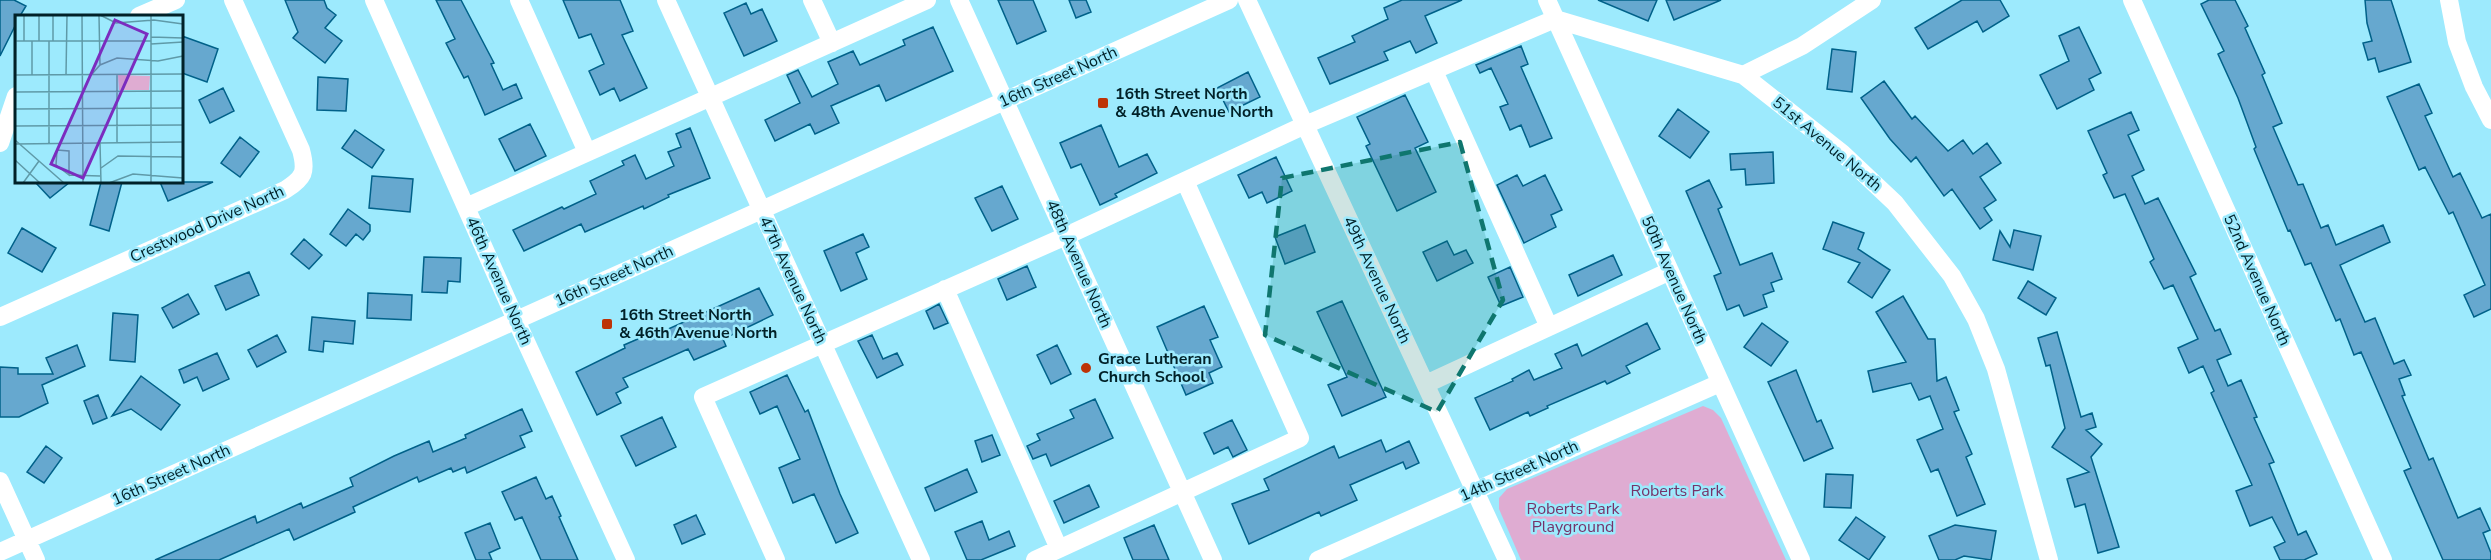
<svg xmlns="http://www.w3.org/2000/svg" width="2491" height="560" viewBox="0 0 2491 560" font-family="'Nunito Sans',sans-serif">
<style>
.green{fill:#dfacd2}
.building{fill:#66a8cf;stroke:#006189;stroke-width:1.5}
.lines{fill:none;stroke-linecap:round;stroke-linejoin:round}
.minor{stroke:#fff;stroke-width:18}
.marked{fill:#0f766e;fill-opacity:0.2;stroke:#0f766e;stroke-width:4.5;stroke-dasharray:12 8;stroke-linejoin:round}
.poi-dot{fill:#bd3307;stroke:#9deafd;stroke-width:2}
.labels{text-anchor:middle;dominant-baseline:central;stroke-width:5;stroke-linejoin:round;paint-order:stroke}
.street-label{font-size:16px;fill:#012128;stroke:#9deafd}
.poi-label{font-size:16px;font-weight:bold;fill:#012128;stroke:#9deafd;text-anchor:start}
.park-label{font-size:16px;fill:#763369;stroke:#9deafd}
.inset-road{fill:none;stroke:#5f9aa8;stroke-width:1.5}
.view{fill:#7b2cbf;fill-opacity:0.15;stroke:#7b2cbf;stroke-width:3}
.inset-edge{fill:none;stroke:#012128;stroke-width:3}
</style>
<rect width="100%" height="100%" fill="#9deafd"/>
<path class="green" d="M1703 406 1713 410 1721 418 1786 560H1521L1499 509V498L1507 489Z"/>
<path class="building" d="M0 0H14L26 6 20 16H16V24L0 56Z
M285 0H324L327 8 336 15 325 28 342 41 325 63 293 38 298 32Z
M436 0H461L494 63 491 64 503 90 516 84 522 98 485 115 468 76 464 78 446 43 455 39Z
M563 0H620L633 31 622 35 647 88 620 101 614 88 600 95 589 71 604 64 591 34 579 38Z
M998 0H1033L1046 31 1017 44Z
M1069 0H1086L1091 12 1076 18Z
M1402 0H1462L1425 16 1437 43 1416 53 1410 41 1384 52 1388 60 1330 84 1318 58 1355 42 1352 36 1388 19 1384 8Z
M1598 0H1657L1648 21Z
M1666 0H1721L1674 20Z
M1962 0H2000L2009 16 1983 32 1977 21 1928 49 1915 28Z
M2209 0H2235L2248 26 2245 28 2265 73 2262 75 2282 123 2273 127 2298 185 2303 184 2321 228 2328 225 2336 245 2383 225 2390 242 2340 265 2365 322 2375 318 2394 364 2404 360 2411 375 2399 379 2405 395 2402 396 2429 460 2433 458 2458 518 2480 508 2490 530 2483 533 2491 553V560H2443L2404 471 2411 468 2361 352 2354 355 2340 319 2336 321 2311 263 2305 265 2290 230 2288 231 2254 149 2256 147 2238 98 2218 54 2224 51 2201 4Z
M2365 0H2391L2411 62 2379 72 2375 58 2368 60 2363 43 2372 41 2367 23Z
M746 3 751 14 762 9 777 41 744 56 724 13Z
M933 27 953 71 886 101 879 85 831 106 839 123 815 134 810 124 775 141 765 120 800 103 787 75 798 70 812 97 838 84 828 62 853 51 860 65 905 45 903 40Z
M2079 27 2101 73 2089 79 2094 90 2057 109 2040 75 2069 61 2059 36Z
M182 36 218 49 207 82 182 73Z
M1521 46 1528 64 1521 67 1552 138 1530 147 1521 125 1510 130 1500 107 1508 104 1491 68 1480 73 1476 65Z
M1832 49 1856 52 1852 92 1827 89Z
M1248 72 1260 97 1229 112 1217 88Z
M318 77 348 79 346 111 317 110Z
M1884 81 1912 119 1915 116 1948 151 1963 140 1973 154 1987 143 2001 163 1980 177 1996 200 1984 208 1992 220 1980 229 1952 189 1944 196 1916 157 1911 162 1890 139 1861 98Z
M2419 84 2432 113 2425 116 2453 177 2460 173 2482 218 2491 214V309L2474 317 2464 295 2485 285 2453 212 2449 214 2425 167 2419 170 2387 97Z
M223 88 234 111 210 123 199 100Z
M1405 95 1428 142 1415 148 1436 192 1397 211 1366 146 1370 144 1357 117Z
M1678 109 1709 132 1690 158 1659 136Z
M2131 112 2139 130 2128 135 2144 170 2132 176 2145 204 2158 198 2196 274 2190 277 2215 331 2220 329 2231 354 2217 360 2228 386 2241 380 2257 417 2254 418 2274 462 2269 464 2298 535 2306 531 2317 554 2304 560H2280L2274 547 2285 542 2272 517 2250 526 2236 491 2252 485 2211 393 2214 391 2203 366 2189 373 2178 348 2198 339 2173 285 2164 289 2150 262 2154 259 2125 194 2114 198 2103 175 2107 173 2088 131Z
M530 124 546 156 515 171 499 139Z
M1101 125 1119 167 1147 154 1157 173 1115 194 1117 197 1100 205 1081 164 1071 168 1060 143Z
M690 128 710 178 668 195 669 197 644 209 643 206 585 232 581 224 524 251 513 230 562 207 564 209 596 194 590 181 624 165 622 161 635 155 646 179 674 166 668 152 681 147 676 134Z
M355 130 384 150 372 168 342 148Z
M240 137 259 152 240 177 221 163Z
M1773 152 1774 183 1746 185 1745 169 1731 170 1730 154Z
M1276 157 1292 191 1267 203 1262 192 1249 198 1238 175Z
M1517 175 1523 186 1545 175 1562 210 1551 215 1556 227 1524 243 1497 185Z
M372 176 413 179 410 212 369 208Z
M1709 180 1722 207 1718 209 1740 265 1772 253 1782 279 1771 283 1774 291 1763 295 1767 307 1744 316 1739 305 1727 310 1714 276 1721 273 1686 191Z
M35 182H70L50 198Z
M101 182H122L109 231 90 225Z
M160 182H213L168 201Z
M1002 186 1018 219 992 231 975 198Z
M348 209 370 225V231L363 240 356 234 346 246 330 234Z
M1833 222 1864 233 1858 249 1890 270 1872 298 1848 282 1860 263 1823 249Z
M1305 225 1315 252 1285 264 1275 237Z
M22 228 56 248 42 272 8 253Z
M2014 230 2041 236 2033 270 1993 260 2000 231 2010 247Z
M863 234 869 247 856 253 867 279 841 291 824 251Z
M304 239 322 255 309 269 291 254Z
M1447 241 1454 255 1466 250 1473 263 1437 281 1423 252Z
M1613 255 1622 275 1578 296 1569 275Z
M424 257 461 258 460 282 448 281 447 293 422 292Z
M1027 266 1036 287 1007 300 998 279Z
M1510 267 1523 297 1501 306 1488 277Z
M249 272 259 295 226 310 215 286Z
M2028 281 2056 298 2046 315 2018 298Z
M759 288 773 315 723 339 726 346 694 360 688 349 623 378 628 387 616 393 621 403 597 415 576 372 625 348 624 345 663 328 664 331Z
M368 293 412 295 411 320 367 318Z
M188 294 199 314 173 328 162 308Z
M1903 296 1928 339H1935L1937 381 1946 377 1959 410 1954 412 1972 454 1966 457 1985 504 1957 516 1938 469 1931 472 1917 440 1943 429 1930 396 1919 400 1911 383 1873 392 1868 371 1906 362 1876 312Z
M1342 301 1386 397 1342 416 1328 385 1347 377 1317 312Z
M939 304 948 323 934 329 926 311Z
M1204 306 1218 337 1210 340 1222 367 1209 373 1213 383 1186 395 1157 327Z
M113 313 138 315 135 362 110 360Z
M312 317 355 321 353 344 324 341 323 352 309 350Z
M1647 323 1660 349 1626 366 1630 373 1607 384 1605 381 1547 406 1548 408 1530 416 1528 412 1490 430 1475 398 1513 381 1512 379 1529 370 1534 380 1562 368 1555 354 1577 344 1582 356Z
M1762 323 1788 342 1771 366 1744 347Z
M2057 332 2081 417 2092 413 2096 427 2086 430 2102 444 2091 457 2119 547 2098 553 2085 504 2075 507 2067 479 2089 472 2052 447 2065 428 2050 365 2046 366 2038 338Z
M277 335 286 352 257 367 248 350Z
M872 335 883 359 897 353 903 365 877 378 858 341Z
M77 345 85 366 42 385 48 403 19 417H0V367L18 368V374H53L46 358Z
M1057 345 1071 374 1051 384 1037 355Z
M217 353 229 379 203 391 197 377 184 383 179 370Z
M1796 370 1817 422 1821 420 1833 448 1804 461 1768 382Z
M787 375 805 412 808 410 840 494 858 533 836 543 814 494 793 503 779 468 800 459 777 406 760 414 750 392Z
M141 376 180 405 161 430 131 409 112 416Z
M98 395 107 418 93 424 84 401Z
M1095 399 1113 438 1051 466 1046 454 1033 459 1027 446 1040 440 1037 434 1074 418 1070 410Z
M522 409 532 431 520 436 525 447 467 473 465 467 453 472 451 468 419 482 417 477 353 507 355 512 294 540 289 529 219 560H155L255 516 257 523 301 503 303 508 353 486 350 478 394 456 429 441 433 452 466 438 465 435Z
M662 417 676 447 636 466 621 436Z
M1232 420 1247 450 1233 457 1228 447 1214 454 1204 433Z
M992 435 1000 455 982 462 975 441Z
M1381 440 1386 452 1409 441 1419 463 1406 469 1403 462 1350 485 1357 500 1321 516 1319 512 1249 544 1232 504 1269 490 1264 479 1334 446 1339 458Z
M46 446 62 458 44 483 27 472Z
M967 469 977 492 935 511 925 488Z
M1826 474 1853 475 1851 508 1824 507Z
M536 477 546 499 552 496 561 516 559 517 578 560H541L522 517 515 520 502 492Z
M1089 485 1099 507 1064 523 1054 501Z
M696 515 705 534 682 544 674 525Z
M1856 517 1885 537 1869 560 1839 540Z
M982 521 989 540 1009 531 1015 546 981 560H967L955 532Z
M490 523 500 548 489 553 492 560H476L465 533Z
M1154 525 1169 560H1133L1124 538Z
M1955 525 1996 531 1991 560 1964 556 1955 560H1939L1929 536Z"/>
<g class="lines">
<path class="minor" d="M374 0 516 320 626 560
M519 0 587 152
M666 0 921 560
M812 0 832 43
M959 0 1213 560
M1247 0 1507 560
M1547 0 1801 560
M2132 0 2383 560
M2449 0 2457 42 2474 87 2491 120
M139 16 176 0
M1434 71 1549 327
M1743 75 1802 46 1872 0
M0 143 16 96
M466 207 927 0
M945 289 1059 549
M0 317 285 190C304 178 307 172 301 150L233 0
M1426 384 1670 271
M0 481 36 560
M0 552 1229 0
M776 560 703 397 1066 236 1305 125 1555 19 1743 75 1842 153 1895 203 1952 276 1976 319 1996 369 2049 560
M1035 560 1300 438 1185 181
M1318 560 1720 383"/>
</g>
<path class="marked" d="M1460 142 1503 300 1437 412 1265 335 1282 178Z"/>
<g class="poi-dot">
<rect x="1097" y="97" width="12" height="12" rx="3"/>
<rect x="601" y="318" width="12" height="12" rx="3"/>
<circle cx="1086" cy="368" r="6"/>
</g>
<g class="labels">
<g class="street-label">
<text transform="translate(1058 77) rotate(-24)">16th Street North</text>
<text transform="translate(1827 144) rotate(40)">51st Avenue North</text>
<text transform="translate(207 224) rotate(-24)">Crestwood Drive North</text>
<text transform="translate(1079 264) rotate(66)">48th Avenue North</text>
<text transform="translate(614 276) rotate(-24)">16th Street North</text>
<text transform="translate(793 280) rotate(65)">47th Avenue North</text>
<text transform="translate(1377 280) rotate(65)">49th Avenue North</text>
<text transform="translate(1674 280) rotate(66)">50th Avenue North</text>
<text transform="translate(2257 280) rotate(66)">52nd Avenue North</text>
<text transform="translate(499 281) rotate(66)">46th Avenue North</text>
<text transform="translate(1519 471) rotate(-24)">14th Street North</text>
<text transform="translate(171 475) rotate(-24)">16th Street North</text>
</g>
<g class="poi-label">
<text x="1115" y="94">16th Street North<tspan x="1115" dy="18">&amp; 48th Avenue North</tspan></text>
<text x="619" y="315">16th Street North<tspan x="619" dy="18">&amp; 46th Avenue North</tspan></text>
<text x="1098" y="359">Grace Lutheran<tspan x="1098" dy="18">Church School</tspan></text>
</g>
<g class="park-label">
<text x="1677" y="491">Roberts Park</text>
<text x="1573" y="509">Roberts Park<tspan x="1573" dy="18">Playground</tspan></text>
</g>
</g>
<g transform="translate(15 15)">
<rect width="168" height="168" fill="#9deafd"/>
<path d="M103 60 135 61 134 75H104Z" fill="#dfacd2"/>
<path class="inset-road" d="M24 0V26M67 0 68 168M85 0 101 8 139 5 168 9M136 0V168M84 1 85 50M136 22 168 23M0 26H136M9 26V0M17 26V60M38 26V0M136 29 168 27M77 59 85 50 102 43 143 46 168 41M0 60 168 59M51 60 52 0M0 77 168 76M0 94 168 93M0 111 168 110M0 123 1 0M0 125 49 168M102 127V60M34 128V26M85 128 86 168M0 129 168 127M42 135 54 136V160L41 150ZM0 145 25 168M86 153 103 141 168 142M54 160 85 161M8 168 24 146M94 168 118 159 168 163"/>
<path class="view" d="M100 5 132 19 68 163 36 149Z"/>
<rect width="168" height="168" class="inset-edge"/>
</g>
</svg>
